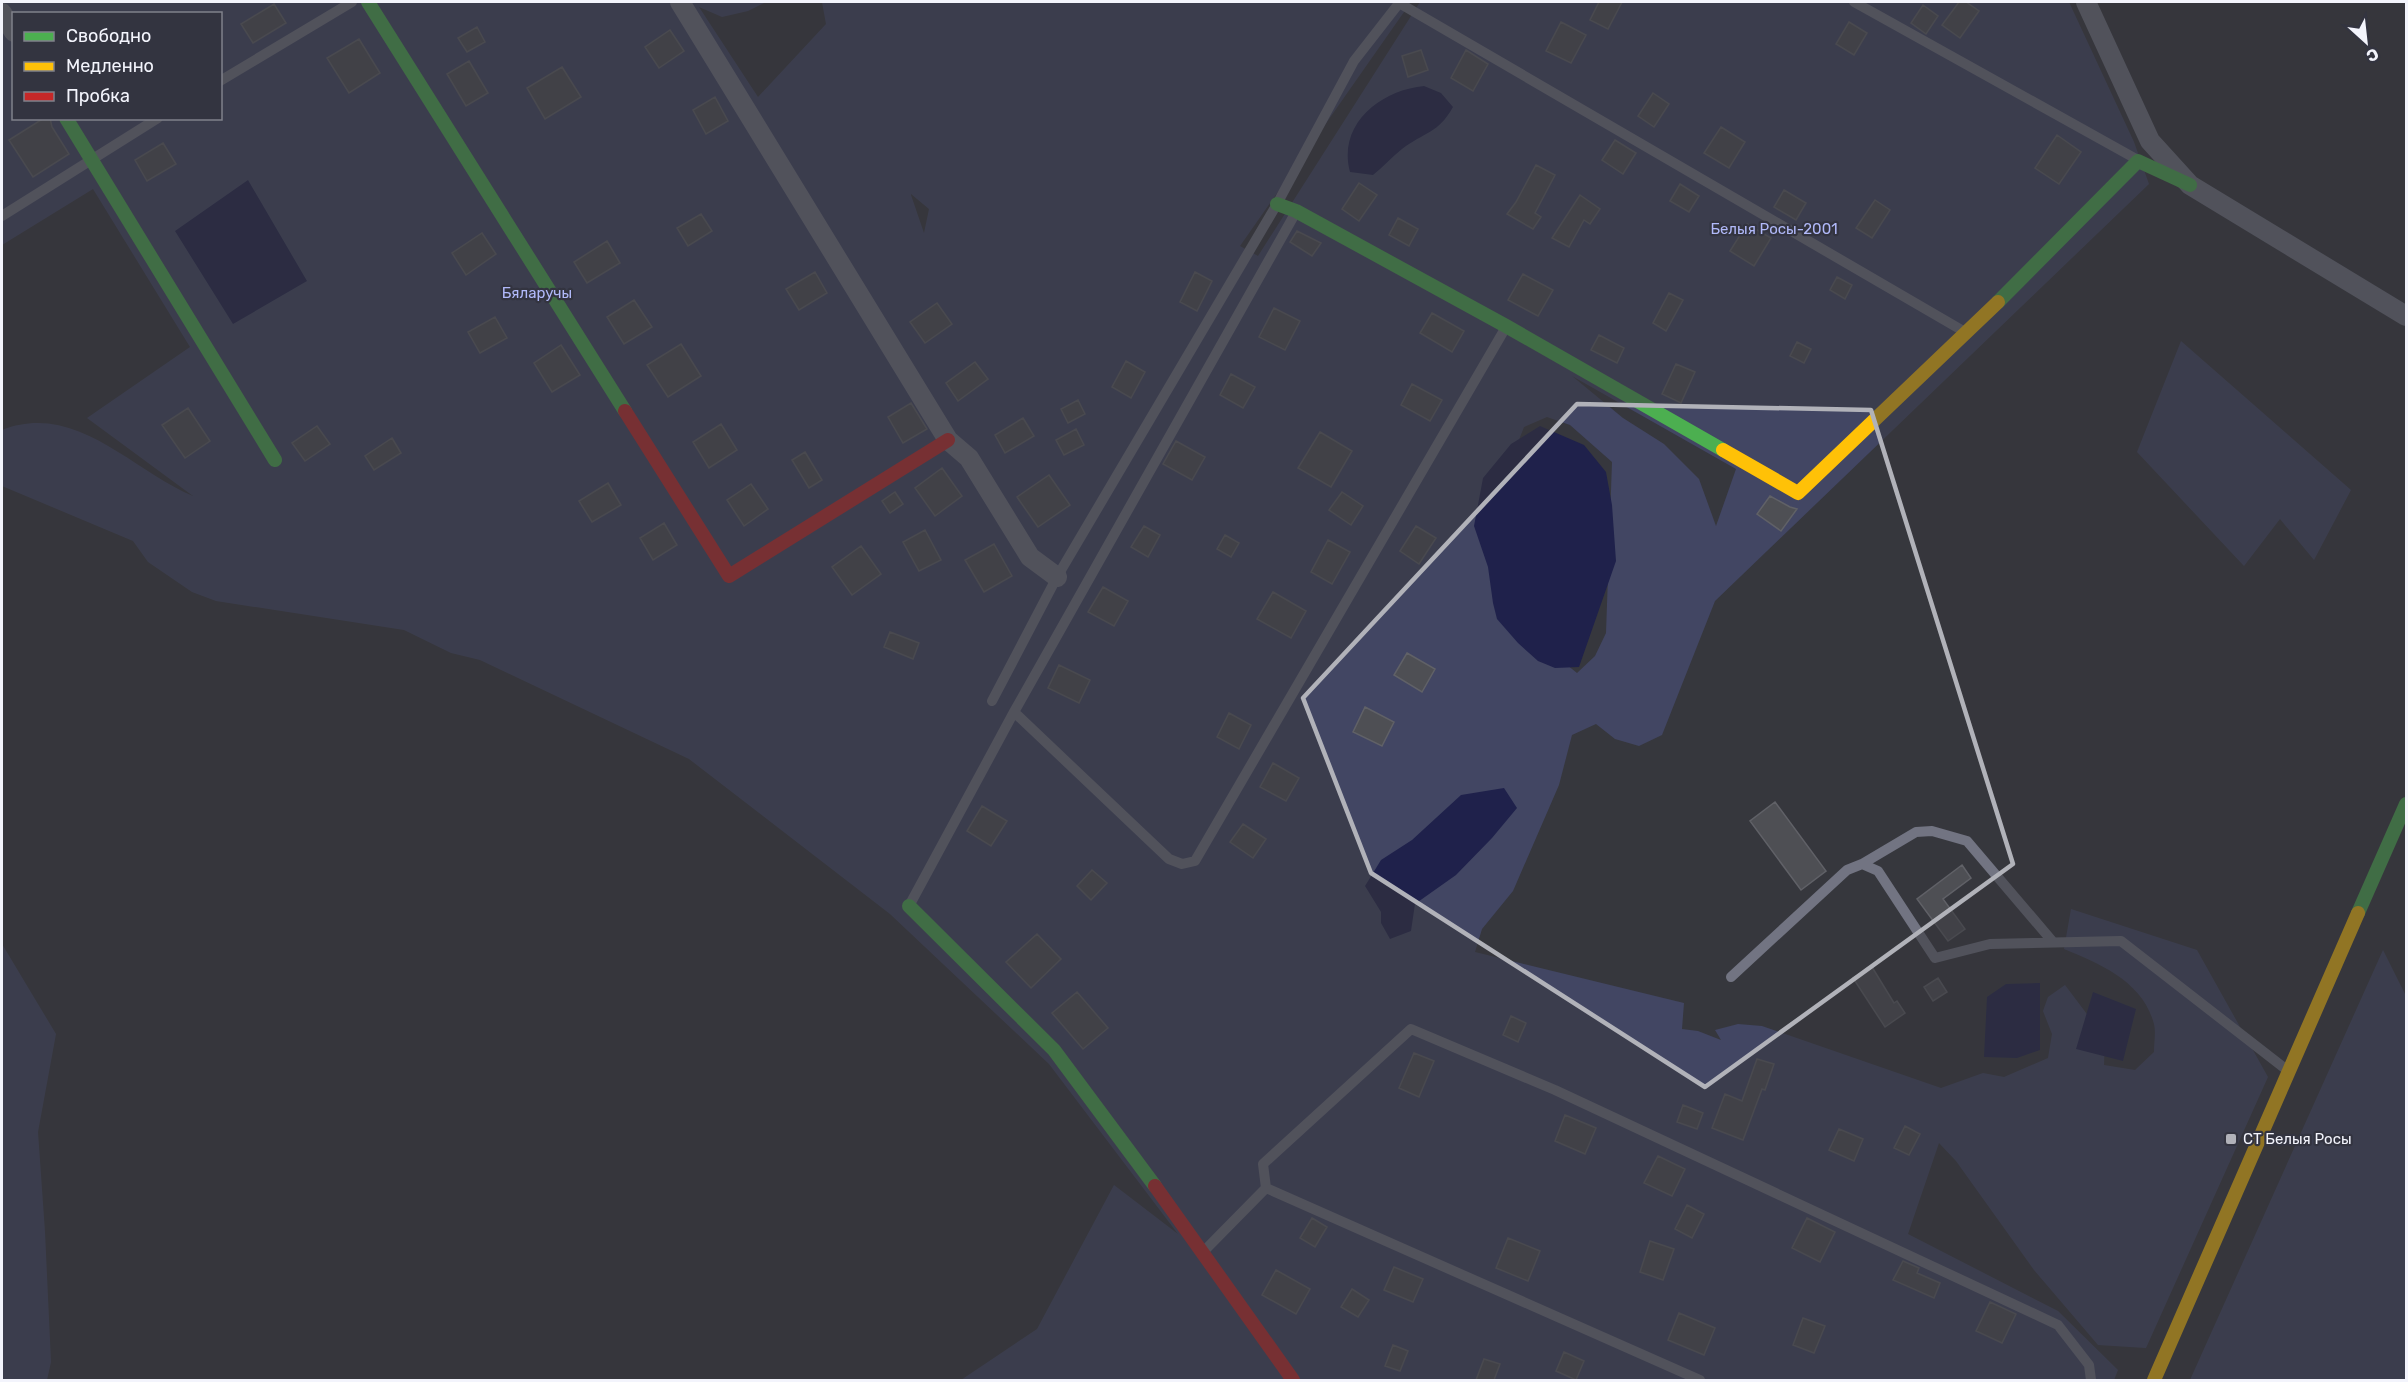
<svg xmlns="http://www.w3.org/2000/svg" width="2408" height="1382" viewBox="0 0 2408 1382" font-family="Rubik,sans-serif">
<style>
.green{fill:#424663;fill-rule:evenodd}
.water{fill:#1f214b}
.building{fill:#4e4f54;stroke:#606167;stroke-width:1.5}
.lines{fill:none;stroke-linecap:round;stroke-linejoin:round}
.lane{stroke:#727482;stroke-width:10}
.street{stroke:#727482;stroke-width:20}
.fast{stroke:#4caf50;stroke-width:14}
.slow{stroke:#ffc107;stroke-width:14}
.jam{stroke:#c62828;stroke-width:14}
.marked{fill:none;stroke:#b1b2b9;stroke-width:4.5;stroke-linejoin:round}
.poi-dot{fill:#b1b2b9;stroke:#333440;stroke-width:2}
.labels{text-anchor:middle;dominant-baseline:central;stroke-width:4.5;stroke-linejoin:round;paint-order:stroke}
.park-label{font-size:15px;fill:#b1b9f9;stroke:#333440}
.poi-label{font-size:15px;fill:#f3f4fc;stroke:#333440;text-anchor:start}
</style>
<rect width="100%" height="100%" fill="#36373d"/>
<path class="green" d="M2 2H766L748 11 722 17 699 7 758 97 826 24 822 2H1411L1240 246 1258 256 1420 2H2069L2134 142 2149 184 1715 601 1662 735 1639 746 1615 739 1596 724 1572 735 1559 785 1513 891 1482 929 1475 952 1684 1003 1682 1029 1698 1031 1721 1040 1715 1030 1738 1024 1762 1026 1941 1088 1983 1073 2004 1077 2048 1058 2052 1034 2043 1011 2048 997 2065 985 2105 1038 2104 1065 2135 1070 2154 1052C2154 1043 2156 1032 2154 1024 2143 982 2101 964 2064 949L2071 909 2197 950 2268 1077 2146 1348 2098 1345 2034 1270 1956 1161 1939 1143 1908 1234 2058 1311 2118 1370 2114 1380H961L1037 1329 1114 1185 1178 1234 1049 1064 890 914 689 759 480 660 451 653 404 630 216 601 192 592 148 562 133 541 2 486V430C76 401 132 471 193 496L87 418 190 347 93 189 2 245ZM14 14H220V118H14ZM911 194 929 209 924 233 911 195ZM1572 376 1736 469 1716 526 1699 479 1664 444 1623 418ZM1547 417 1570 425 1612 462 1606 633 1595 656 1577 673 1541 644 1488 518 1524 427Z
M2181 341 2351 490 2314 560 2280 519 2244 566 2137 452Z
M2 944 56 1034 38 1132 45 1232 51 1362 47 1380H2Z
M2383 950 2406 996V1380H2190Z"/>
<path class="water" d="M1424 86 1441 93 1453 107C1438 134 1424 132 1402 149 1392 157 1383 167 1373 175L1350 172C1337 124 1381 90 1424 86Z
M248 180 307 281 233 324 175 231Z
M1540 426 1584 445 1606 472 1612 505 1616 561 1579 667 1555 668 1538 661 1518 643 1497 619 1493 603 1488 567 1474 526 1483 478 1511 444Z
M1504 788 1517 808 1492 838 1456 875 1415 904 1411 931 1390 939 1381 923V912L1365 886 1381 860 1412 840 1461 795Z
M2040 983V1050L2017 1058 1984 1057 1987 997 2006 984Z
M2093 992 2136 1009 2123 1061 2076 1049Z"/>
<path class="building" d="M1599 2H1622L1608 29 1590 20Z
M1959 2H1966L1979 11 1960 38 1942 25Z
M274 4 286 23 253 43 241 24Z
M1923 5 1938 16 1926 34 1911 23Z
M1561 22 1586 35 1571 63 1546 51Z
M1849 22 1867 33 1854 55 1836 44Z
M477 27 485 42 467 52 458 38Z
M670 30 684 51 659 68 645 47Z
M359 39 380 73 349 93 327 58Z
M1421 50 1428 70 1408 77 1402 56Z
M1466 50 1488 64 1473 91 1451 78Z
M469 61 488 93 466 106 447 74Z
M562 67 581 97 545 119 527 88Z
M1653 93 1669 104 1654 127 1638 116Z
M715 97 728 121 706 134 693 110Z
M44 118H50L52 127 69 154 33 177 9 140Z
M1721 127 1745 142 1729 168 1704 153Z
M2057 135 2081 152 2059 184 2035 168Z
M1615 140 1636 153 1623 174 1602 160Z
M163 143 176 164 147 181 135 160Z
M1536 165 1555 175 1535 213 1541 217 1533 229 1507 214 1516 202Z
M1359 183 1377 195 1359 221 1342 209Z
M1680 184 1699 196 1689 212 1670 201Z
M1784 190 1806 203 1796 220 1774 207Z
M1580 195 1600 209 1590 224 1584 220 1569 247 1552 238Z
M1875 200 1890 210 1872 238 1856 228Z
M701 214 712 231 688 246 677 228Z
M1398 218 1418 229 1409 246 1389 235Z
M1747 224 1771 238 1754 266 1730 251Z
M1297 231 1321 243 1312 256 1290 242Z
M482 233 496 254 466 275 452 253Z
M607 241 620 263 587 283 574 262Z
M815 272 827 293 799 310 786 289Z
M1195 272 1212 281 1197 311 1180 302Z
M1523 274 1553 290 1538 316 1508 300Z
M1837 277 1852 285 1845 299 1830 290Z
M1669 293 1683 300 1666 331 1653 323Z
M634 300 652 327 624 344 607 317Z
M937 303 952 324 925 343 910 322Z
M1274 308 1300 321 1285 350 1259 337Z
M1432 313 1464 331 1452 352 1420 333Z
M495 317 507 338 480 353 468 332Z
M1599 335 1624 348 1617 363 1591 350Z
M1797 342 1811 349 1804 363 1790 356Z
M681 344 701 376 668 397 647 365Z
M561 345 580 375 552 392 534 363Z
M1126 361 1145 372 1131 398 1112 387Z
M975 362 988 379 958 401 946 383Z
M1676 364 1695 372 1681 403 1662 394Z
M1231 374 1255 387 1243 408 1220 395Z
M1412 384 1442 400 1430 421 1401 405Z
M1078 400 1085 414 1068 423 1061 409Z
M911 403 927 429 903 443 888 417Z
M188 408 210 441 185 458 162 425Z
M1023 418 1034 436 1005 453 995 435Z
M721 424 737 450 709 468 693 442Z
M317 426 330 444 305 461 292 443Z
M1076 429 1084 445 1064 455 1056 440Z
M1320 432 1352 451 1331 487 1298 468Z
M392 438 401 453 374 470 365 456Z
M1176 441 1205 457 1192 480 1163 464Z
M805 452 822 480 809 488 792 460Z
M942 468 962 496 935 516 915 488Z
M1049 475 1070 505 1038 527 1017 497Z
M608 483 621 505 592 522 579 501Z
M751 484 768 509 744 526 727 500Z
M895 492 903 504 890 513 882 501Z
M1342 492 1363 506 1351 525 1329 510Z
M1770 496 1790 507 1797 509 1781 531 1757 514Z
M664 523 677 545 653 560 640 538Z
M1144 526 1160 535 1148 557 1131 547Z
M1416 526 1436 538 1419 564 1400 551Z
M925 530 941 560 919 571 903 542Z
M1225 535 1239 543 1231 557 1217 549Z
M1328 540 1350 552 1332 584 1311 572Z
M994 544 1012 576 984 592 965 560Z
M861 546 881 574 852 595 832 567Z
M1103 587 1128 601 1114 626 1088 612Z
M1273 592 1306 611 1291 638 1257 619Z
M890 632 919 643 913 659 884 647Z
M1407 653 1435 669 1422 692 1394 675Z
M1059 665 1090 680 1079 703 1048 688Z
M1365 707 1394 722 1382 746 1353 732Z
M1229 713 1251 725 1239 749 1217 737Z
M1273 763 1299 778 1286 801 1260 787Z
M1775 802 1826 871 1801 890 1750 821Z
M982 806 1007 821 991 846 967 831Z
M1243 824 1266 839 1253 858 1230 842Z
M1962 865 1971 878 1943 899 1965 929 1948 941 1917 899Z
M1092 870 1107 883 1091 900 1077 886Z
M1037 934 1061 959 1031 988 1006 962Z
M1872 967 1894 1003 1897 1001 1905 1013 1885 1027 1853 978Z
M1938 978 1947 992 1933 1001 1924 987Z
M1077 992 1108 1028 1083 1049 1052 1013Z
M1511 1016 1526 1023 1518 1042 1503 1035Z
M1414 1053 1434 1061 1419 1097 1399 1088Z
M1757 1059 1774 1064 1765 1090 1762 1089 1743 1140 1712 1128 1725 1094 1742 1101Z
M1683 1105 1703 1113 1697 1129 1677 1122Z
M1565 1115 1596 1128 1585 1154 1555 1141Z
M1905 1126 1920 1134 1909 1155 1894 1148Z
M1839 1129 1863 1139 1854 1161 1829 1150Z
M1658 1156 1685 1169 1672 1196 1644 1183Z
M1687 1205 1704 1214 1692 1238 1675 1229Z
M1312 1218 1327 1227 1315 1247 1300 1238Z
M1807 1218 1835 1232 1820 1262 1792 1248Z
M1508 1238 1540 1251 1528 1281 1496 1268Z
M1650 1241 1674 1249 1663 1280 1640 1272Z
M1903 1261 1919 1268 1917 1273 1940 1283 1934 1298 1893 1280Z
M1394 1267 1423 1279 1413 1302 1384 1290Z
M1276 1270 1310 1289 1296 1314 1262 1295Z
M1352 1289 1369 1300 1358 1317 1341 1307Z
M1990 1302 2016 1314 2002 1343 1976 1331Z
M1679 1313 1715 1328 1704 1355 1668 1340Z
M1803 1318 1825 1326 1814 1353 1793 1345Z
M1393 1345 1408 1351 1400 1371 1385 1366Z
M1564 1352 1584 1361 1576 1380 1556 1371Z
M1484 1359 1500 1364 1494 1380H1476Z"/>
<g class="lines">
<path class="lane" d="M1854 2 2138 160
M1399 3 1965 332
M220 81 352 2
M2 216 158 118
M992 701 1057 577 1277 204 1354 61 1400 2
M1014 712 1169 859 1182 864 1195 861 1506 327
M1862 864 1916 832 1932 831 1967 841 2053 942
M909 906 1014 712 1296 212
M1731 977 1847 870 1862 864 1878 871 1935 958 1990 944 2121 941 2287 1070
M1266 1188 1263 1164 1411 1029 1555 1090 2058 1325 2089 1365 2091 1380
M1204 1251 1266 1188 1700 1380"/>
<path class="street" d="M680 2 948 440 969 458 1030 557 1057 577
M2086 2 2150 141 2190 185 2406 316
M2 13 14 32"/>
<path class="fast" d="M368 2 625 411
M66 118 275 460
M1277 204 1296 211 1506 326 1723 450
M1998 302 2138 161 2190 185
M909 906 1054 1050 1155 1186
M2358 913 2406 804"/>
<path class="slow" d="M1723 450 1798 493 1998 302
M2154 1380 2358 913"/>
<path class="jam" d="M625 411 729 576 948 440
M1155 1186 1293 1380"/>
</g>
<path d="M0 0H2408V1382H0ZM1577 404 1871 410 2013 864 1705 1087 1371 873 1303 698Z" fill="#36373d" fill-opacity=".55" fill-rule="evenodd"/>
<path class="marked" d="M1577 404 1871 410 2013 864 1705 1087 1371 873 1303 698Z"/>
<rect class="poi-dot" x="2225" y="1133" width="12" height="12" rx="3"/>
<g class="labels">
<g class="park-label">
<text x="1774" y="229">Белыя Росы-2001</text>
<text x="537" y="293">Бяларучы</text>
</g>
<g class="poi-label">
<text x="2243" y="1139">СТ Белыя Росы</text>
</g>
</g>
<rect width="2408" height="1382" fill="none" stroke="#f3f4fc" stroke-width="6"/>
<rect x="12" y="12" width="210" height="108" fill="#333440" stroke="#80818b" stroke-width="1.5"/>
<rect x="24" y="32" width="30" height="9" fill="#4caf50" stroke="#80818b" stroke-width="1.5"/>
<text x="66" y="42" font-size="18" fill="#f3f4fc">Свободно</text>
<rect x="24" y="62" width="30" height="9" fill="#ffc107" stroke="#80818b" stroke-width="1.5"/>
<text x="66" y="72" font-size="18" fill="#f3f4fc">Медленно</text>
<rect x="24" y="92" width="30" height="9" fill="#c62828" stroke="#80818b" stroke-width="1.5"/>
<text x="66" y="102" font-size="18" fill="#f3f4fc">Пробка</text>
<g transform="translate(2366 42) rotate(153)" stroke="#333440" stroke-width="4.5" paint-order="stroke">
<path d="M0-4.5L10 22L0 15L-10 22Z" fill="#f3f4fc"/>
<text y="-9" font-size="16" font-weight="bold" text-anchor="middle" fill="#f3f4fc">С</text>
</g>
</svg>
